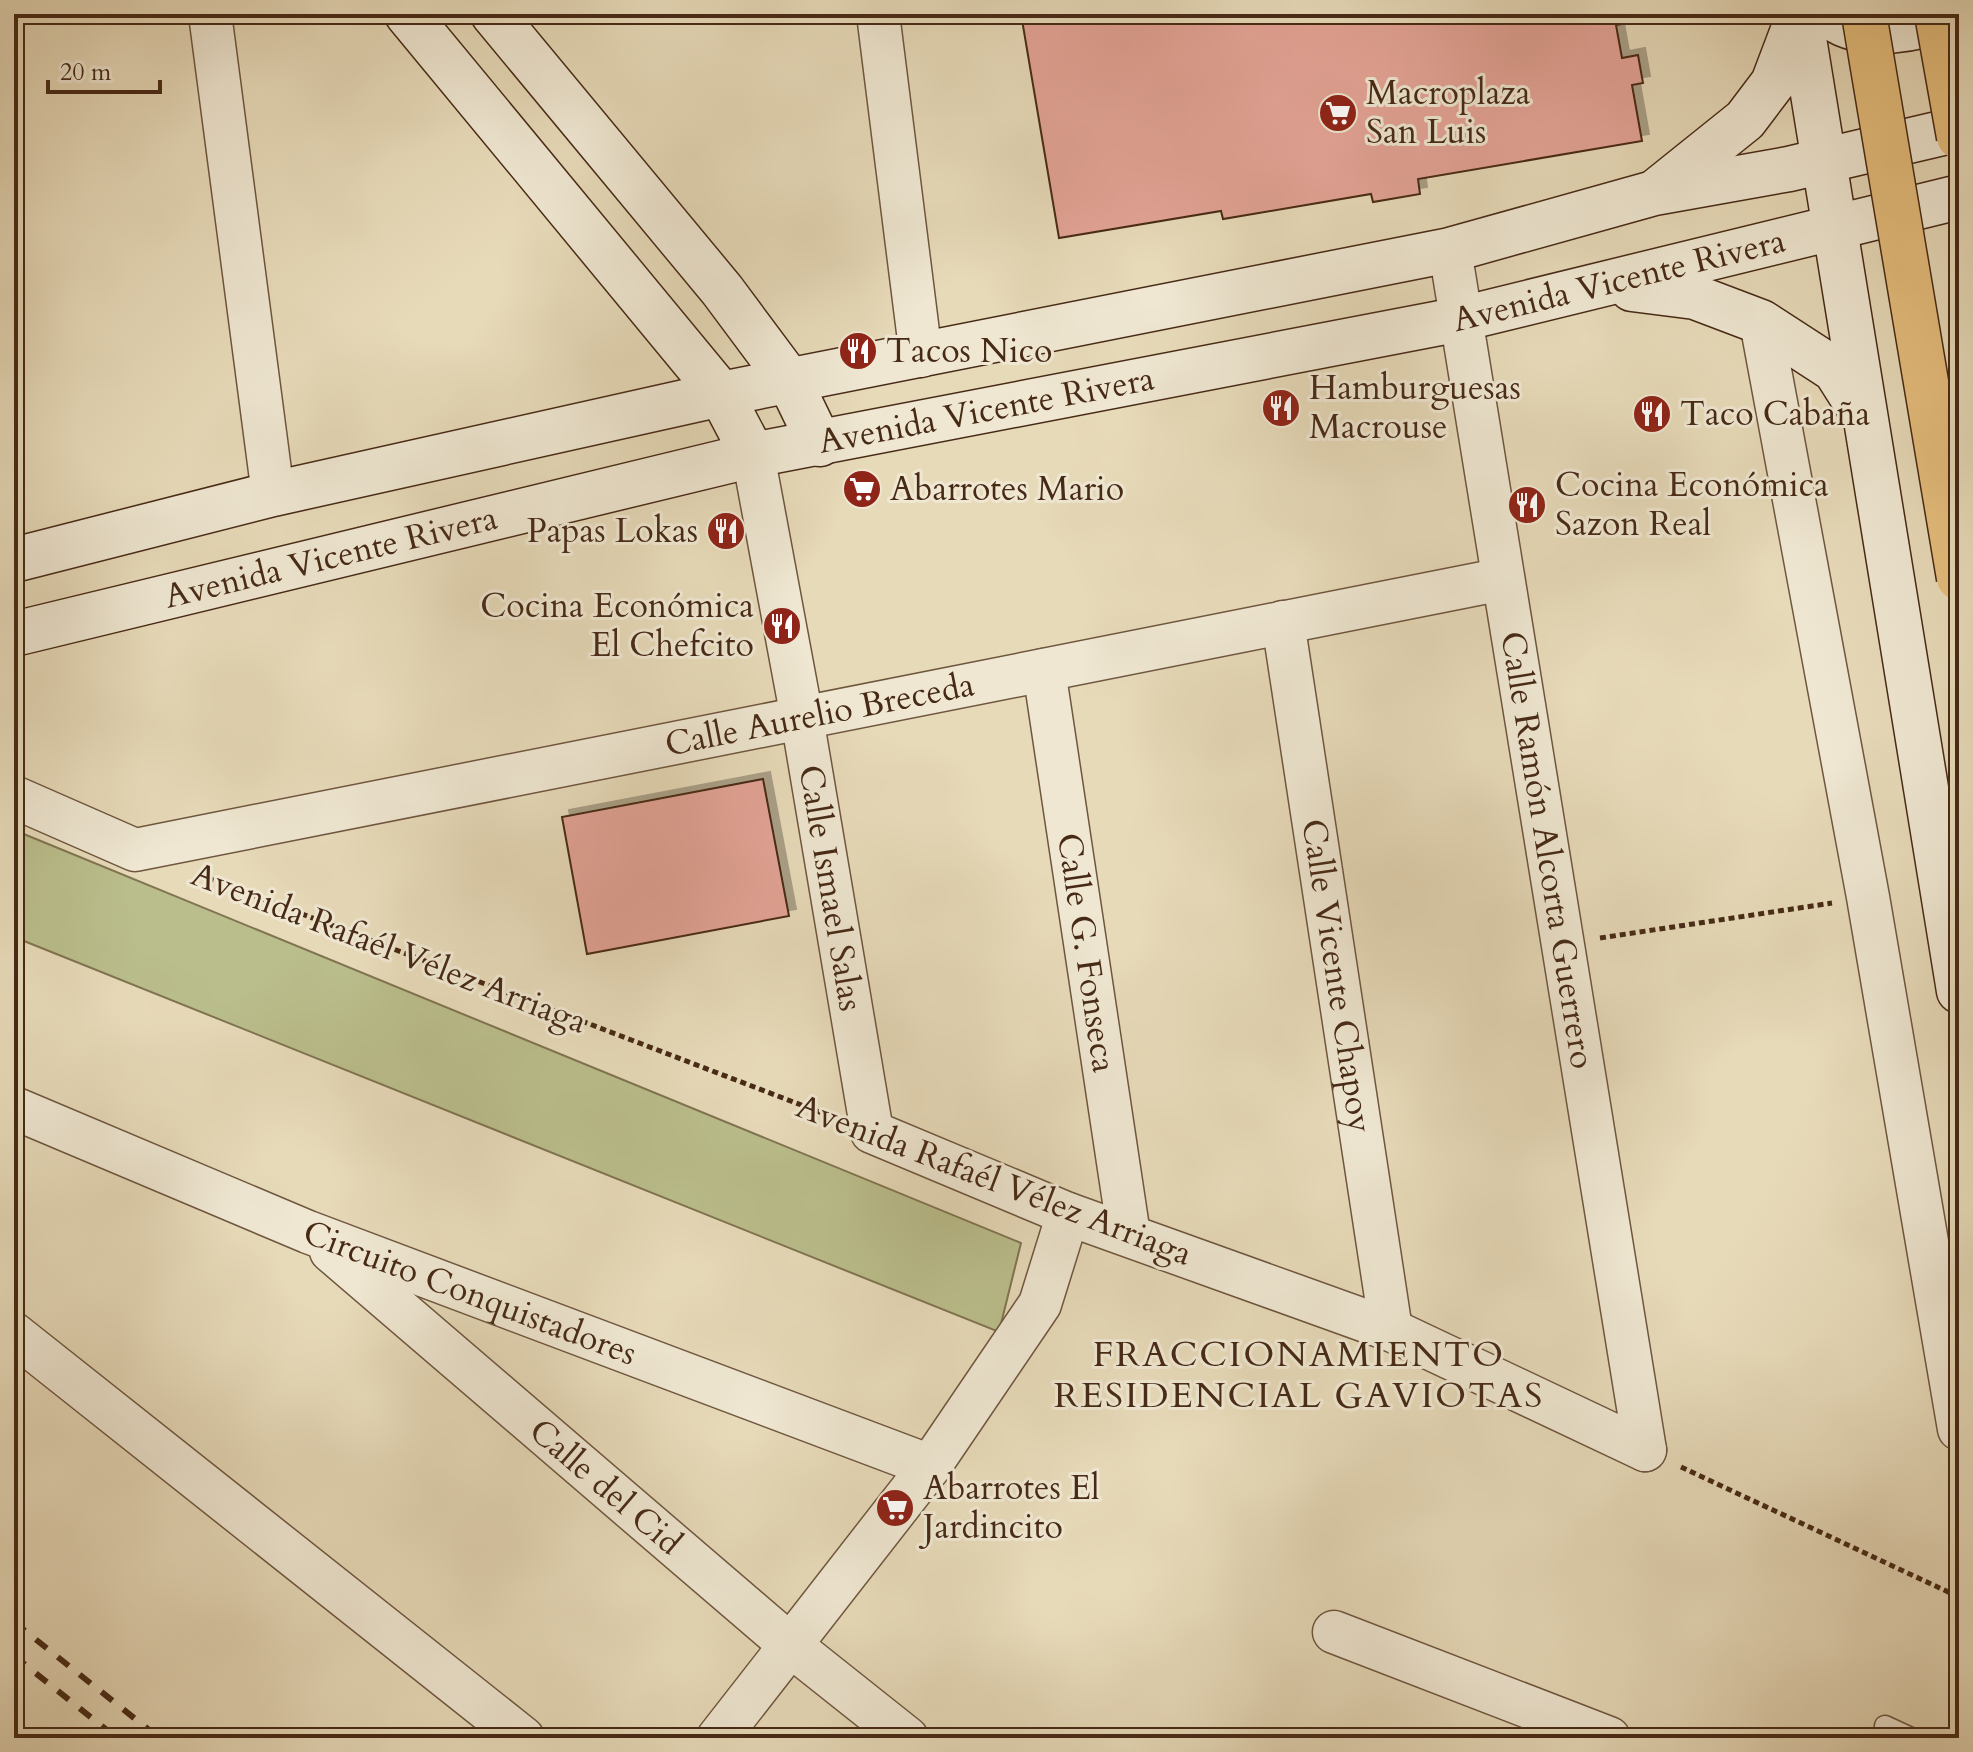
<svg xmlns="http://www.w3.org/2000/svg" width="1973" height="1752" viewBox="0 0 1973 1752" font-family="Cardo,serif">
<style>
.green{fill:#babe8c;stroke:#807451;stroke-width:2}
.building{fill:#e3a396;stroke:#472a16;stroke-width:2;filter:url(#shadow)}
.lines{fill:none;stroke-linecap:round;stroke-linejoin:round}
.lane-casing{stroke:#6f563f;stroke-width:23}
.street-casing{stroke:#6f563f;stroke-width:45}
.secondary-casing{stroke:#472a16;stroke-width:47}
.path{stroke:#472a16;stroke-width:5;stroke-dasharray:6 4;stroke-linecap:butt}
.lane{stroke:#efe7d2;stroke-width:20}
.street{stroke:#efe7d2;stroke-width:42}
.secondary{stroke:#efe7d2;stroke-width:44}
.rail{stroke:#472a16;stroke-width:6;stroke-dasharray:14 14;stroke-linecap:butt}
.highway-bridge-casing{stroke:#472a16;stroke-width:47;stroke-linecap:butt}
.highway-bridge{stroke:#e4bd7c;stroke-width:44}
.labels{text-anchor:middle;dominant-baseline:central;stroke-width:6;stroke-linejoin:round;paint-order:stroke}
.poi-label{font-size:34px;fill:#472a16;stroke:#efe7d2;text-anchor:start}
.street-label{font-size:34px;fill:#472a16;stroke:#efe7d2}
.neighbourhood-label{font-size:36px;letter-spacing:2px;fill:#472a16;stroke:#efe7d2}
</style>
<defs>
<filter id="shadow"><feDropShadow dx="7" dy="-7" stdDeviation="0" flood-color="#0004"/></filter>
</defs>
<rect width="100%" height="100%" fill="#e7dab9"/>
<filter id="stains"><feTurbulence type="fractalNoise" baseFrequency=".0025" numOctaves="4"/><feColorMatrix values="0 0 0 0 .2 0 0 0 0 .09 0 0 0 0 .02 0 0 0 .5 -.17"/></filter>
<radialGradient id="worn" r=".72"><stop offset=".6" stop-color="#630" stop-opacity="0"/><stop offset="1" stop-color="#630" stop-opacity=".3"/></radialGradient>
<path class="green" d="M14 830 1021 1243 999 1332 14 937Z"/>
<path class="building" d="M1021 14H1646L1647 20 1616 25 1622 58 1638 55 1643 83 1632 85 1642 141 1418 179 1420 194 1373 202 1371 194 1223 219 1221 211 1059 238Z
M763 779 789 916 587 954 562 817Z"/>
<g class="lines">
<defs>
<path id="lane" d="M1885 1726 1911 1738"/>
<g id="street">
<path d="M210 14 273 494"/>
<path d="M878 14 921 356"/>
<path id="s1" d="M1450 250 1645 1450"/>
<path d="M1761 322 1868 897 1959 1429"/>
<path id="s2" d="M753 455 802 718 872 1132 1068 1214 1391 1330 1645 1450"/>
<path id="s3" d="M1283 622 1391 1330"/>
<path id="s4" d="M1044 670 1129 1235"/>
<path id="s5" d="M14 797 135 850 1503 579"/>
<path id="s6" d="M14 1108 308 1232 930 1466"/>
<path id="s7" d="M331 1251 790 1645 907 1738"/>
<path d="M14 1334 523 1738"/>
<path d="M1334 1632 1609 1738"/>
<path d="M718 1738 930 1466 1040 1304 1068 1214"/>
</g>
<g id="secondary">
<path d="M407 14 721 394 753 455"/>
<path d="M493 14 722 290 789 380 820 444"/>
<path d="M1800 14 1959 991"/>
<path d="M1828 14C1861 44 1923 28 1959 14"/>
<path d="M1659 189 1745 120 1773 83 1798 17"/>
<path d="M1632 289 1695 297 1761 322 1835 370 1861 411"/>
<path d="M14 560 273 494 721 394 1450 250 1654 193 1789 169 1959 129"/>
<path id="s8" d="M14 634 753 455 1461 319 1959 197"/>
</g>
</defs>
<use href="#lane" class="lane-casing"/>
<use href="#street" class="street-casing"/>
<use href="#secondary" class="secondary-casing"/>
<path class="path" d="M208 878 830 1116
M1600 938 1832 903
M1681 1467 1959 1597"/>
<use href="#lane" class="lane"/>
<use href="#street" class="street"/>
<use href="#secondary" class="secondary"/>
<path class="rail" d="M14 1622 159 1738
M14 1656 117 1738"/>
<defs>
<path id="highway-bridge" d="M1864 14 1959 578
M1937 14 1959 137"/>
</defs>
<use href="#highway-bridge" class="highway-bridge-casing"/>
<use href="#highway-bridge" class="highway-bridge"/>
</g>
<defs>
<symbol id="supermarket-disc" viewBox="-11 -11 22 22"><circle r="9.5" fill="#8f2418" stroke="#efe7d2"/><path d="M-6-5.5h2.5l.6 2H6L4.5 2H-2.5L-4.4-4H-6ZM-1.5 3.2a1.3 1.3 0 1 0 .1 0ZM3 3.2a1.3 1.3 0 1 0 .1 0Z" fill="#fff"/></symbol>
<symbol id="restaurant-disc" viewBox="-11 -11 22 22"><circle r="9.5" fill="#8f2418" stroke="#efe7d2"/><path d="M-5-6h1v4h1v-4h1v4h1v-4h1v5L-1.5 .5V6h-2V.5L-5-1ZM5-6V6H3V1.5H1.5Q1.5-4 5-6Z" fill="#fff"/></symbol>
</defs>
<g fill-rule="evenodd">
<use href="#supermarket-disc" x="1316" y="91" width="44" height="44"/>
<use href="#restaurant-disc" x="836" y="329" width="44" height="44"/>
<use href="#restaurant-disc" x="1259" y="386" width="44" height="44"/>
<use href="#restaurant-disc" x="1630" y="392" width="44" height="44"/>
<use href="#supermarket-disc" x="840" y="467" width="44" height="44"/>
<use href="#restaurant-disc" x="1505" y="483" width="44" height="44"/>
<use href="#restaurant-disc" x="704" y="509" width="44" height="44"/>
<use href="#restaurant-disc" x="760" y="604" width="44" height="44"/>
<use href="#supermarket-disc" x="873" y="1486" width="44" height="44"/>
</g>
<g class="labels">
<g class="poi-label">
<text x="1366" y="93">Macroplaza<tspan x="1366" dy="39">San Luis</tspan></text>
<text x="886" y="351">Tacos Nico</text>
<text x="1309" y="388">Hamburguesas<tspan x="1309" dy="39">Macrouse</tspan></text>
<text x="1680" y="414">Taco Cabaña</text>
<text x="1555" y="485">Cocina Económica<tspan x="1555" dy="39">Sazon Real</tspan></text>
<text x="890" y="489">Abarrotes Mario</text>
<text x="698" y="531" text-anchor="end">Papas Lokas</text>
<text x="754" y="606" text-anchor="end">Cocina Económica<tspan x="754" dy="39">El Chefcito</tspan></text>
<text x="923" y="1488">Abarrotes El<tspan x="923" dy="39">Jardincito</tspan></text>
</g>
<g class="street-label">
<text stroke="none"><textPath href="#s8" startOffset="1644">Avenida Vicente Rivera</textPath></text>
<text stroke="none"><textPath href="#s8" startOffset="998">Avenida Vicente Rivera</textPath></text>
<text stroke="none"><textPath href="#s8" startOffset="326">Avenida Vicente Rivera</textPath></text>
<text stroke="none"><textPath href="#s5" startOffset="830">Calle Aurelio Breceda</textPath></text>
<text stroke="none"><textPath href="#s1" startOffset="608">Calle Ramón Alcorta Guerrero</textPath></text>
<text stroke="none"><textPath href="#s2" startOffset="440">Calle Ismael Salas</textPath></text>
<text transform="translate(389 948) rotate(21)">Avenida Rafaél Vélez Arriaga</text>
<text stroke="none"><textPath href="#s4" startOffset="286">Calle G. Fonseca</textPath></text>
<text stroke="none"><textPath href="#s3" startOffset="358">Calle Vicente Chapoy</textPath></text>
<text transform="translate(994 1180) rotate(21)">Avenida Rafaél Vélez Arriaga</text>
<text stroke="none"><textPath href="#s6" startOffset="492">Circuito Conquistadores</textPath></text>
<text stroke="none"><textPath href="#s7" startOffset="362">Calle del Cid</textPath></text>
</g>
<g class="neighbourhood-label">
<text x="1299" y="1354">FRACCIONAMIENTO<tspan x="1299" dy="41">RESIDENCIAL GAVIOTAS</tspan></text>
</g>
</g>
<rect width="1973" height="1752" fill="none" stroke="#e7dab9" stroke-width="48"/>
<rect x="16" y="16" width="1941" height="1720" fill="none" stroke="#472a16" stroke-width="4"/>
<rect x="24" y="24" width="1925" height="1704" fill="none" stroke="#472a16" stroke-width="2"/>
<path d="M48 80v12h112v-12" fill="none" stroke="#472a16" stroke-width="4"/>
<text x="60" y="80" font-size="24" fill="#472a16" stroke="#efe7d2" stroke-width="6" paint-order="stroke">20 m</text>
<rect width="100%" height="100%" filter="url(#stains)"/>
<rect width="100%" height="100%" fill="url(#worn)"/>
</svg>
